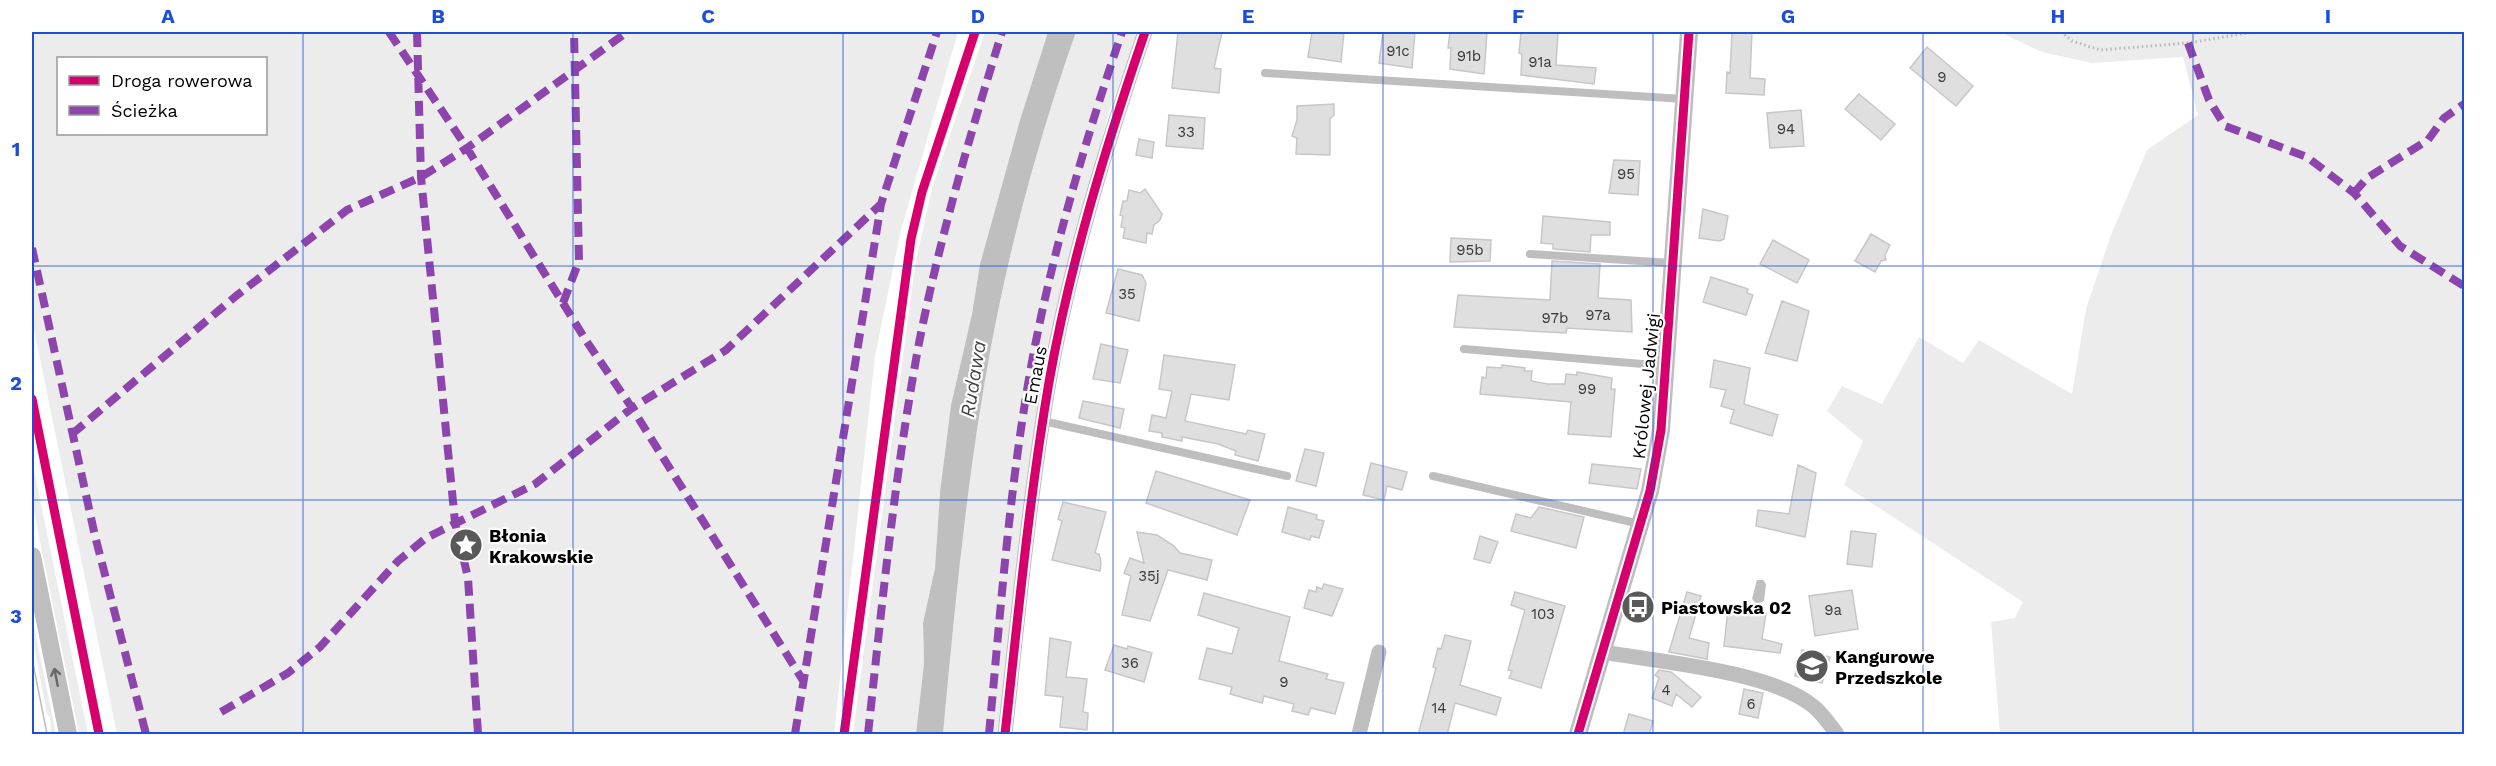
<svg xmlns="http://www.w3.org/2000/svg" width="2496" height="766" viewBox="0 0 2496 766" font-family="'Work Sans',sans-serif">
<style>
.green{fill:#ececec;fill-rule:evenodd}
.water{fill:#bfbfbf}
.building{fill:#dfdfdf;stroke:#c7c7c7;stroke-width:1.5}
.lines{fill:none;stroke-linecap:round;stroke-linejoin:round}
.path{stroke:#b9b9b9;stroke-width:3;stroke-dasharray:1.5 3;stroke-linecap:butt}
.service{stroke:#bebebe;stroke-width:8}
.minor{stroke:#bebebe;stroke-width:15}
.tertiary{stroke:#bebebe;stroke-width:18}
.tram{stroke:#bebebe;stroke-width:1.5}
.quiet{stroke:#8e44ad;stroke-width:8;stroke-dasharray:15 8;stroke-linecap:butt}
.cycleway-casing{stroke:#fff;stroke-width:13}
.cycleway{stroke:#d6006c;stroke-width:9}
.oneway{stroke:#686868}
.grid{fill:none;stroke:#1d4ed8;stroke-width:1.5;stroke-opacity:0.55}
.labels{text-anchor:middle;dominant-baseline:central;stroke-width:4.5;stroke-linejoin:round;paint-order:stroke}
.number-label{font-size:15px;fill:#383838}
.street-label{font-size:18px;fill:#000;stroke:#fff}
.poi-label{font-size:18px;font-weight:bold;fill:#000;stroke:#fff;text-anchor:start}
.water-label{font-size:20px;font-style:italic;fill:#444;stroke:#fff}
.neatline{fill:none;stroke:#1d4ed8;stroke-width:2}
.grid-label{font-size:20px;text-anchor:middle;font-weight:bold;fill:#1d4ed8}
</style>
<rect width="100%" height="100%" fill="#fff"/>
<path class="green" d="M32 32H958L901 230 875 356 834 734H117L32 320ZM266 58V134H58V58Z
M985 32H1048L1020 120 980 264 972 314 951 405 940 492 935 568 923 623 924 663 916 734H853L915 266 932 188Z
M1076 32H1138L1109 112 1073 248 1002 734H943C955 605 967 475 991 347 1011 240 1040 134 1076 32Z
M2005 32H2464V734H2000L1991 622 2015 618 2023 602 1844 485 1863 441 1827 411 1842 386 1882 404 1919 337 1963 363 1979 340 2072 394 2086 309 2111 235 2147 150 2198 115 2183 57 2092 63 2042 52 2005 35Z
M32 460 88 734H79L32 502Z
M32 615V616L56 734H51L50 717 47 714 32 636Z"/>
<path class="water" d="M1048 32H1076C1040 134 1011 240 991 347 967 475 955 605 943 734H916L924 663 923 623 935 568 940 492 951 405 972 314 980 264 1020 120Z
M1757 580H1763L1766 584 1764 601 1757 604 1752 599Z"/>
<path class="building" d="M1178 32H1222L1214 68 1221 69 1219 93 1172 88Z
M1312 32H1344L1341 62 1308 57Z
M1383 32H1415L1412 68 1379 63Z
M1450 32H1487L1484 74 1450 69 1451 48H1448Z
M1521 32H1558L1556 65 1596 68 1594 84 1521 75 1522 54 1519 53Z
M1732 32H1752L1750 78 1765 79 1764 95 1726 93 1727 72 1730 73Z
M1927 47 1973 86 1956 106 1910 68Z
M1859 94 1895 124 1881 140 1845 109Z
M1334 104V115L1330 119V155L1296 154 1297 138 1292 136 1297 120V106Z
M1801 110 1804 146 1770 148 1767 113Z
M1169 115 1205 118 1203 149 1166 146Z
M1139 139 1154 142 1152 158 1136 155Z
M1614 160 1640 161 1638 195 1609 193Z
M1145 189 1162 214 1160 220 1154 225 1152 234 1147 233 1146 243 1123 238 1125 228 1121 227 1123 216 1120 215 1123 201H1127L1129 190 1140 193Z
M1703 209 1728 216 1724 239 1720 241 1699 238Z
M1543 216 1610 222V235H1591L1590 252 1553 249V244L1541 243Z
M1871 234 1890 245 1885 255 1886 260 1881 261 1875 272 1855 261Z
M1451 238 1491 240 1490 261 1450 262Z
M1773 240 1809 260 1797 283 1760 264Z
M1552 261 1600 264 1598 298 1631 300 1632 332 1567 328 1566 333 1454 327 1458 295 1550 300Z
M1118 269 1142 275 1146 283 1139 321 1106 313Z
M1711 277 1748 289 1747 293 1753 295 1746 315 1703 302Z
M1782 301 1809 311 1797 361 1765 353Z
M1101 344 1128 350 1120 383 1093 379Z
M1164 355 1235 365 1229 400 1191 394 1185 421 1246 434 1248 430 1265 434 1258 461 1235 455 1236 451 1218 444 1182 437V441L1162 437V433L1149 431 1152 415 1166 418 1172 391 1159 389Z
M1714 360 1750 368 1744 404 1778 415 1772 436 1730 423 1734 410 1721 406 1726 390 1710 387Z
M1502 365 1525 368 1524 371H1532L1531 381 1548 384H1565L1566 374 1577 375V372L1612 378 1611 389H1615L1611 437 1568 434 1571 402 1480 394 1482 377 1486 378 1487 367 1502 368Z
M1083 401 1124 409 1120 428 1079 418Z
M1305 449 1324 453 1316 486 1296 481Z
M1371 463 1407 472 1402 490 1387 486 1384 500 1363 495Z
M1592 464 1641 469 1637 489 1589 483Z
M1798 465 1816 473 1805 537 1756 526 1758 510 1789 514Z
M1156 471 1250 500 1237 535 1146 503Z
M1063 502 1106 512 1095 553 1099 554 1101 562 1100 571 1052 560 1062 521 1058 519Z
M1288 507 1317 515 1316 519 1324 521 1319 538 1311 536 1310 540 1282 532Z
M1539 507 1584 517 1576 548 1511 531 1516 514 1531 518Z
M1851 531 1876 534 1872 567 1847 564Z
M1137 532 1157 535 1174 546 1180 553 1212 560 1207 580 1168 570 1150 621 1122 615 1131 576 1124 573 1130 558 1144 563Z
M1480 536 1498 542 1490 563 1474 559Z
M1324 584 1343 589 1332 616 1304 608 1309 590 1316 592 1317 587 1322 589Z
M1852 590 1858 629 1815 636 1809 596Z
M1515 592 1565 606 1541 688 1509 678 1512 671 1508 670 1525 610 1511 605Z
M1687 592 1701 596 1689 638 1709 643 1707 659 1669 652Z
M1204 593 1290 617 1279 661 1328 674 1326 679 1344 683 1335 714 1311 708 1308 715 1292 711 1294 704 1264 696 1262 703 1230 694 1232 687 1199 679 1207 648 1232 654 1239 628 1198 615Z
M1728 609 1766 613 1762 639 1782 644 1780 653 1724 646Z
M1445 635 1471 641 1460 685 1501 698 1496 715 1455 703 1447 735H1418L1436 668 1433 667 1438 648 1441 649Z
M1050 638 1071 642 1066 677 1087 679 1083 712 1088 713 1087 730 1060 727 1063 697 1045 695Z
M1114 645 1127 649 1128 646 1152 653 1144 682 1105 670Z
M1802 650 1830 657 1822 683 1795 676Z
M1659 670 1671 672 1701 697 1692 707 1676 694 1672 706 1652 698 1659 678 1655 675Z
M1744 689 1763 693 1758 718 1739 714Z
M1629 714 1653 721 1649 735H1623Z"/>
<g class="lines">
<path class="path" d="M2061 32 2072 41 2100 50 2188 43 2254 32"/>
<path class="service" d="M1265 73 1684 99
M1530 254 1672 263
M1464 349 1666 366
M1043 421 1287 476
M1433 476 1640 524"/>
<path class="minor" d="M1603 652C1660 662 1770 671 1813 706 1822 713 1830 725 1837 734
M1005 734C1018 617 1029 499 1049 382 1070 263 1106 146 1145 32
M1359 734 1379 652"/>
<path class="tertiary" d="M32 556 68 734
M1578 734 1650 491 1661 430 1689 32"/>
<path class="tram" d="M32 658 47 734"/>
<path class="quiet" d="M389 32 467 148 587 342 632 408 804 682
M417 32 421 177 455 522 468 578 478 734
M2188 43 2209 100 2225 126 2307 157 2354 193 2400 246 2464 286
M2354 193 2367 178 2428 140 2444 118 2464 104
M32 248 95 536 146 734
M563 303 579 261 574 32
M72 434 236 296 347 210 421 177 467 148 627 32
M221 712 288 673 320 647 398 561 426 538 535 484 632 408 726 350 881 204
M795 734 881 204 937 32
M868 734C882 604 895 472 919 343 940 237 970 135 1002 32
M989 734C1001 607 1010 477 1034 351 1055 243 1087 135 1122 32"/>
<defs>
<path id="cycleway" d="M32 399 99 734
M844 734 911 239 922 192 975 32
M1005 734C1018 617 1029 499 1049 382 1070 263 1106 146 1145 32
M1578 734 1650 491 1661 430 1689 32"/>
</defs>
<use href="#cycleway" class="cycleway-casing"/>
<use href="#cycleway" class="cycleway"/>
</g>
<defs><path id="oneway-shaft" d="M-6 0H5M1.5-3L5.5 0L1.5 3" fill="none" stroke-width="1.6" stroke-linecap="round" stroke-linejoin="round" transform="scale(1.5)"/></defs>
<use class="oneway" href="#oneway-shaft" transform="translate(56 677) rotate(-101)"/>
<path class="grid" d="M303 32V734M573 32V734M843 32V734M1113 32V734M1383 32V734M1653 32V734M1923 32V734M2193 32V734M32 266H2464M32 500H2464"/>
<defs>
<symbol id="sight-disc" viewBox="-11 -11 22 22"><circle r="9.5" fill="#595959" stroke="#fff"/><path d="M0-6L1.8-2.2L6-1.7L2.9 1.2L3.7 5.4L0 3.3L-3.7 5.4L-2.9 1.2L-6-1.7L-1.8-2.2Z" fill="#fff"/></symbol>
<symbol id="bus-disc" viewBox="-11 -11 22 22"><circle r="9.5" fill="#595959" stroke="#fff"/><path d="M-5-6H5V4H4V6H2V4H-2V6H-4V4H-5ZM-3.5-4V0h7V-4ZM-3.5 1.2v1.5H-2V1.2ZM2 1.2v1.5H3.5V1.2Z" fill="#fff"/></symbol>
<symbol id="school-disc" viewBox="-11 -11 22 22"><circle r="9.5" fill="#595959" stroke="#fff"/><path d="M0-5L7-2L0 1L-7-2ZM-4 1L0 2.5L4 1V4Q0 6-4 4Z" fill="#fff"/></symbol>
</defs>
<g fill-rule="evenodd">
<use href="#sight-disc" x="447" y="526" width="38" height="38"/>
<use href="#bus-disc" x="1619" y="588" width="38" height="38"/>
<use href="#school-disc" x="1793" y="647" width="38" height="38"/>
</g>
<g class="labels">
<g class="number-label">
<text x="1398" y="51">91c</text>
<text x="1469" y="56">91b</text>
<text x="1540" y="62">91a</text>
<text x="1942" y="77">9</text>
<text x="1786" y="129">94</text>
<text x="1186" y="132">33</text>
<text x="1626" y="174">95</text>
<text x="1470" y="250">95b</text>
<text x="1127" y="294">35</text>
<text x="1598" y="315">97a</text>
<text x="1555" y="318">97b</text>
<text x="1587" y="389">99</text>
<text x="1149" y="576">35j</text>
<text x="1833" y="610">9a</text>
<text x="1543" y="614">103</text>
<text x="1130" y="663">36</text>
<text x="1284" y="682">9</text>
<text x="1666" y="690">4</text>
<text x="1751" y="704">6</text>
<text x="1439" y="708">14</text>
</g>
<g class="street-label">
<text transform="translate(1035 375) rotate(-79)">Emaus</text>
<text transform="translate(1646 386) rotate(-84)">Królowej Jadwigi</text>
</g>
<g class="poi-label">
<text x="489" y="535">Błonia<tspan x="489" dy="21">Krakowskie</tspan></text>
<text x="1661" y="607">Piastowska 02</text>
<text x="1835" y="656">Kangurowe<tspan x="1835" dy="21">Przedszkole</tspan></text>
</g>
<g class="water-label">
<text transform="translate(973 379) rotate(-81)">Rudawa</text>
</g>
</g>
<rect width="2496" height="766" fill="none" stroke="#ffffff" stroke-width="66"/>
<rect x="57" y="57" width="210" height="78" fill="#ffffff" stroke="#999999" stroke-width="1.5"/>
<rect x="69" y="76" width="30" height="9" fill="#d6006c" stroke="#999999" stroke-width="1.5"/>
<text x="111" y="87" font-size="18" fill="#000000">Droga rowerowa</text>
<rect x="69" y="106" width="30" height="9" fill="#8e44ad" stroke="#999999" stroke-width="1.5"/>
<text x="111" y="117" font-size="18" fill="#000000">Ścieżka</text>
<rect x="33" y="33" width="2430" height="700" class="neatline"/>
<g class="grid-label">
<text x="168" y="23">A</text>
<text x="438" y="23">B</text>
<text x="708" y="23">C</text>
<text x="978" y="23">D</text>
<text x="1248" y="23">E</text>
<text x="1518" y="23">F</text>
<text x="1788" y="23">G</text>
<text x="2058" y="23">H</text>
<text x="2328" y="23">I</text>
<text x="16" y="156">1</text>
<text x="16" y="390">2</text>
<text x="16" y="623">3</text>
</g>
</svg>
